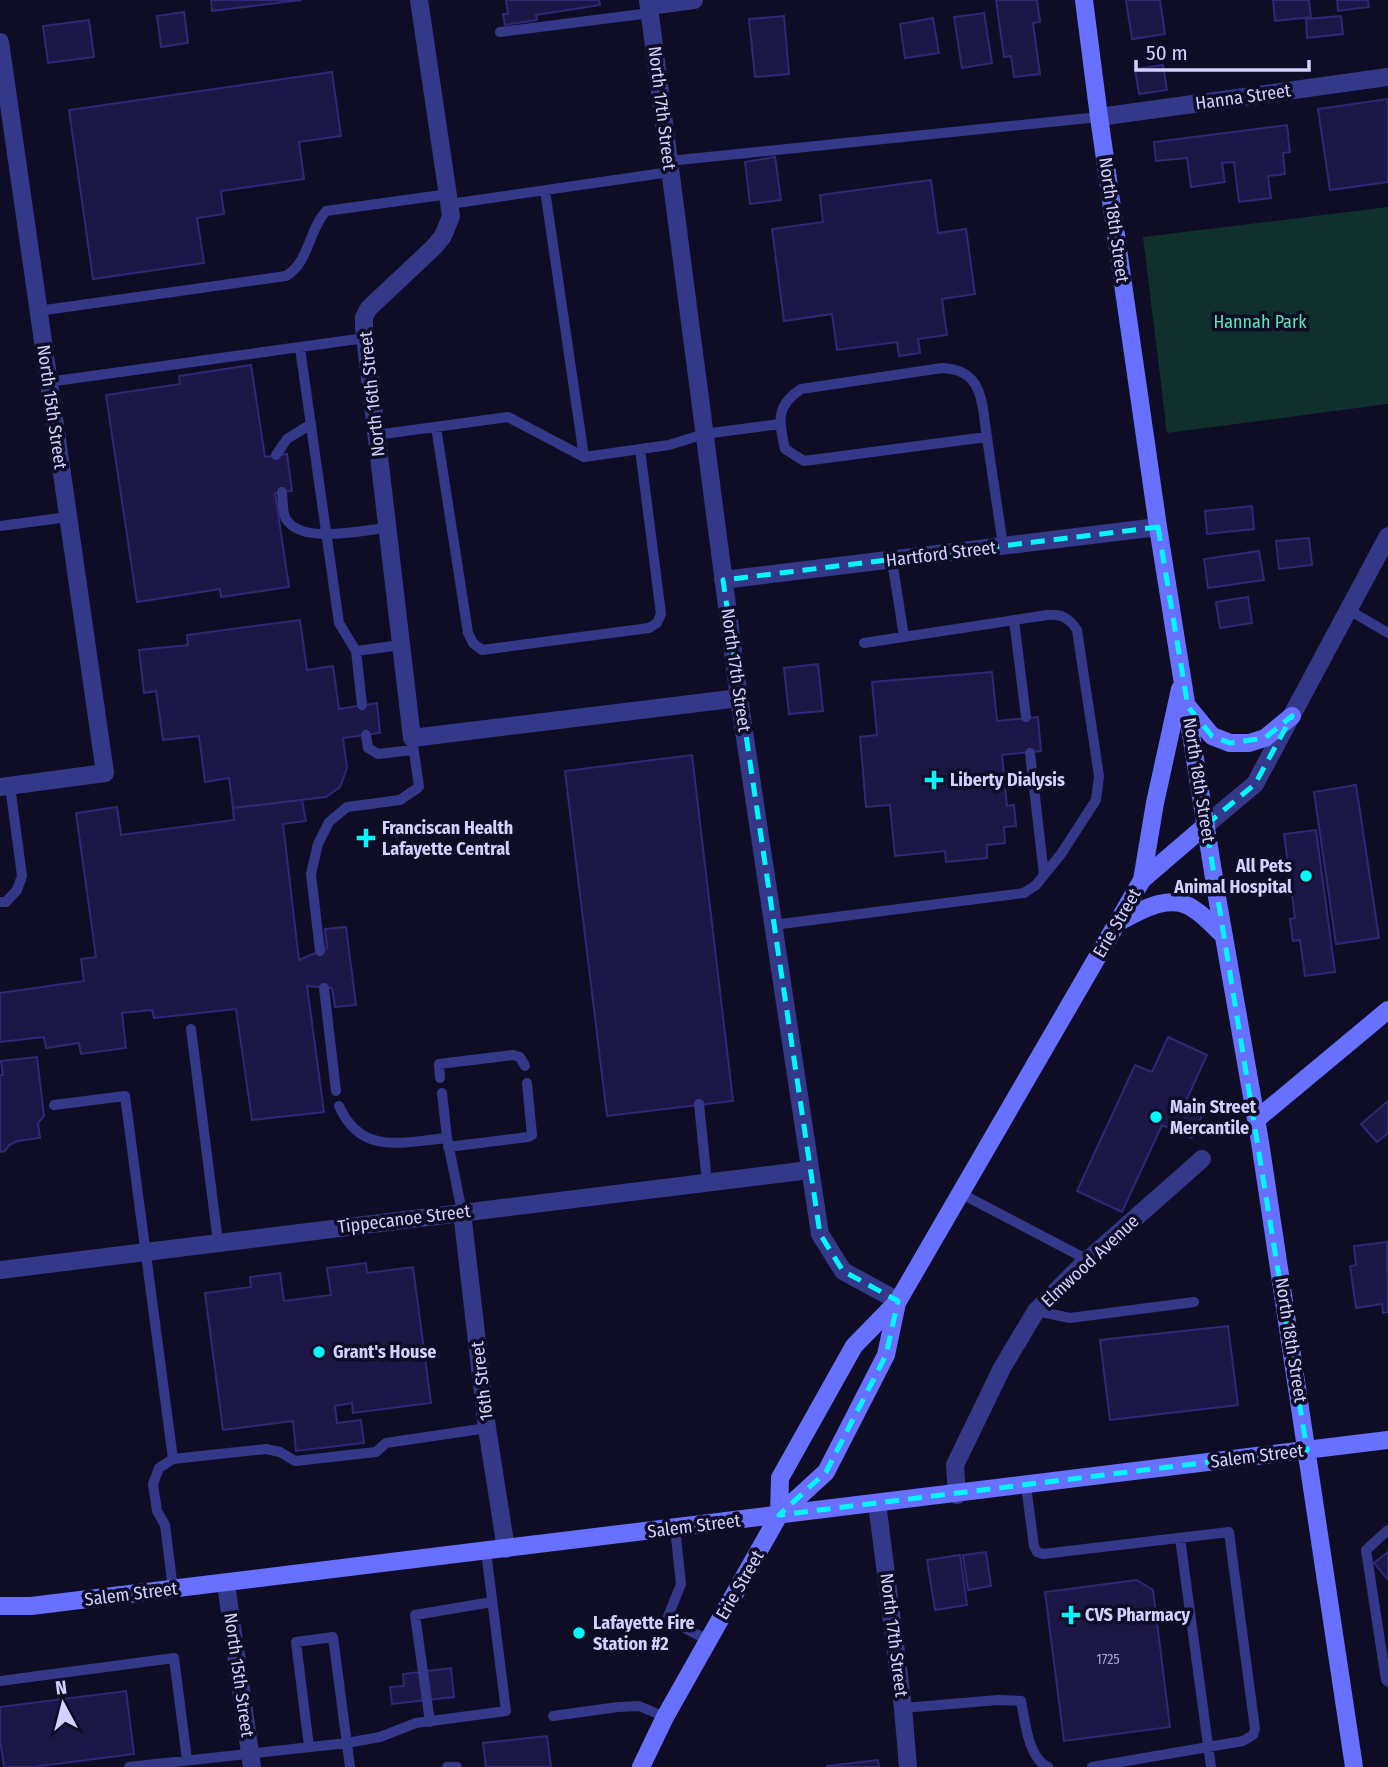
<svg xmlns="http://www.w3.org/2000/svg" width="1388" height="1767" viewBox="0 0 1388 1767" font-family="'Fira Sans Condensed',sans-serif">
<style>
.green{fill:#0f302c}
.building{fill:#1d1748;stroke:#302876;stroke-width:2}
.lines{fill:none;stroke-linecap:round;stroke-linejoin:round}
.lane{stroke:#343888;stroke-width:10}
.street{stroke:#343888;stroke-width:18}
.secondary{stroke:#6871ff;stroke-width:18}
.marked{fill:none;stroke:#00f8fc;stroke-width:5;stroke-dasharray:14 9;stroke-linejoin:round}
.poi-dot{fill:#00f8fc;stroke:#0f0d26;stroke-width:2.5}
.labels{text-anchor:middle;dominant-baseline:central;stroke-width:7;stroke-linejoin:round;paint-order:stroke}
.number-label{font-size:14px;fill:#a6a2d1}
.street-label{font-size:18px;fill:#d3d1ff;stroke:#0f0d26}
.park-label{font-size:18px;fill:#54e9b7;stroke:#0f0d26}
.poi-label{font-size:18px;font-weight:bold;fill:#d3d1ff;stroke:#0f0d26;text-anchor:start}
</style>
<rect width="100%" height="100%" fill="#0f0d26"/>
<path class="green" d="M1388 207V404L1167 433 1143 237Z"/>
<path class="building" d="M211 0H302L212 11Z
M506 0H599L600 5 536 15 537 20 505 25 503 14H508Z
M996 0H1037L1040 22 1033 23 1040 74 1014 77 1011 56 1004 57Z
M1126 0H1160L1165 34 1132 39Z
M1273 0H1309L1311 17 1275 21Z
M1337 0H1368L1369 7 1338 11Z
M184 12 188 43 161 47 157 16Z
M984 13 992 63 962 68 954 17Z
M784 16 789 74 755 77 749 19Z
M1341 16 1343 34 1307 38 1306 19Z
M933 18 939 53 905 58 900 24Z
M89 20 94 57 48 63 43 26Z
M1163 65 1167 90 1139 94 1135 69Z
M332 72 341 136 299 142 304 179 221 191 224 214 197 218 204 263 93 279 69 110Z
M1388 99V182L1330 190 1318 109Z
M1287 125 1290 152 1283 153 1285 174 1268 176 1271 198 1239 202 1234 162 1222 163 1225 182 1191 187 1187 158 1156 161 1154 142Z
M775 157 781 200 750 204 745 162Z
M931 180 938 233 966 229 975 294 942 299 947 335 918 339 920 353 899 356 897 342 837 350 832 314 784 321 772 229 823 222 820 195Z
M251 365 265 457 287 454 292 491 275 493 289 587 221 597 220 589 137 602 106 395 180 384 179 376Z
M1252 506 1254 529 1207 534 1205 511Z
M1309 538 1312 565 1279 569 1276 541Z
M1259 551 1264 580 1208 588 1204 559Z
M1248 597 1252 623 1220 628 1216 602Z
M300 620 307 670 333 666 339 709 377 703 380 733 343 738 347 768 340 787 326 797 233 808 229 778 205 782 199 736 163 740 156 691 144 693 139 650 188 645 187 635Z
M818 664 823 711 789 714 784 668Z
M992 672 997 721 1038 717 1041 751 1002 755 1007 806 1014 805 1016 826 1004 827 1005 843 987 845V858L946 862 945 851 895 856 890 805 866 807 860 737 877 735 872 682Z
M692 755 733 1101 607 1116 565 771Z
M1356 785 1379 938 1336 944 1314 792Z
M302 800 306 821 283 824 299 960 327 948 325 929 346 927 356 1005 335 1007 332 988 307 986 324 1112 252 1120 236 1009 154 1018 152 1010 122 1013 126 1048 81 1054 79 1043 46 1048 44 1037 0 1042V993L84 981 81 959 96 957 76 813 117 807 121 835 234 820 233 808Z
M1316 830 1335 972 1305 976 1300 940 1293 941 1290 919 1295 918 1284 834Z
M1168 1037 1207 1055 1186 1101 1205 1109 1192 1138 1162 1125 1122 1212 1077 1191 1135 1065 1152 1072Z
M37 1057 44 1116 38 1123 40 1138 18 1141 9 1145 5 1151 0 1152V1075H3L1 1061Z
M1388 1101V1133L1377 1142 1361 1124Z
M1387 1242 1388 1312 1383 1313 1382 1304 1356 1308 1350 1266 1356 1265 1354 1246Z
M366 1263 367 1273 413 1267 431 1403 353 1413 352 1403 335 1406 337 1423 361 1420 364 1443 296 1451 293 1421 223 1430 205 1293 251 1287 250 1277 280 1273 284 1301 331 1295 327 1268Z
M1228 1326 1238 1405 1110 1420 1100 1340Z
M986 1552 991 1586 968 1590 963 1555Z
M1388 1552V1580L1374 1563Z
M960 1555 967 1605 935 1610 927 1560Z
M1137 1580 1153 1590 1170 1727 1064 1741 1045 1592Z
M451 1668 454 1697 392 1704 390 1687 404 1686 403 1674Z
M126 1691 134 1754 33 1767H4L0 1740V1707Z
M547 1736 551 1767H486L483 1743Z
M878 1760 879 1767H827V1766Z"/>
<g class="lines">
<path class="lane" d="M500 32 650 13
M669 161 1099 117
M545 190 584 457
M450 204 670 172
M38 311 286 276C310 261 308 231 326 211L449 194
M300 348 339 623 356 651 362 705
M48 382 365 338
M436 427 468 633 473 643 482 650 649 628 657 623 661 614 640 449
M376 435 508 417 584 457 669 445 704 434 780 424
M986 437 804 461 785 449C779 422 775 406 801 389L942 368C956 369 967 372 975 384 984 399 984 421 987 437 992 474 998 510 1003 546
M276 455 287 439 311 424
M282 492C283 500 282 513 286 519 302 545 363 530 387 528
M0 526 68 517
M892 560 904 637
M1349 610 1388 633
M1014 620 1026 717
M356 651 401 645
M366 735 368 748 378 754 413 750
M1030 753 1044 875
M0 902H6L17 890 22 876 10 786
M773 925 1024 893 1036 885 1061 854 1096 800 1099 776 1077 630C1069 618 1062 614 1047 615L864 643
M320 951 311 874 318 844 329 822 347 807 400 800 419 787 412 738
M324 988 336 1091
M191 1029 218 1242
M440 1078 439 1064 513 1055 520 1057 525 1066
M442 1093 447 1138
M699 1104 707 1182
M54 1105 125 1096 173 1459
M339 1106C361 1156 403 1142 447 1138L462 1212
M448 1147 528 1137 532 1135 527 1083
M960 1193 1088 1260
M1036 1311 1070 1318 1194 1302
M1026 1486 1034 1546 1037 1552 1043 1554 1229 1532 1255 1729 1253 1735 1243 1741 1092 1767
M675 1528 681 1584 667 1619 708 1640
M1388 1530 1366 1550 1386 1680 1388 1682
M1180 1538 1211 1767
M173 1589 165 1525 157 1511 153 1484 159 1468 173 1459 266 1449 280 1452 295 1461 376 1452 386 1443 487 1428
M0 1681 174 1658 187 1760
M903 1708 998 1700 1021 1701C1025 1721 1028 1758 1048 1767
M553 1716 618 1707 639 1706 665 1717
M430 1722 415 1615 492 1602
M309 1747 296 1642 333 1637 350 1767
M129 1767 347 1743 380 1737 416 1723 506 1711 486 1551
M447 1767H457"/>
<path class="street" d="M419 0 451 216 443 236 434 247 369 308 364 317V328L412 738 739 698
M648 0 739 698 820 1234 843 1271 898 1301
M649 6 694 0
M0 42 105 773 0 787
M1099 117 1388 77
M723 580 1158 527
M1206 825 1255 784 1388 536
M462 1212 487 1428 506 1549
M0 1270 809 1170
M957 1495 955 1465 1002 1368 1036 1311 1081 1266 1202 1159
M877 1503 903 1708 908 1767
M226 1584 252 1767"/>
<path class="secondary" d="M1084 0 1099 117 1158 527 1217 897 1260 1142 1354 1767
M1188 707 1212 736 1230 743H1249L1265 738 1292 716
M1142 880 1155 803 1180 689
M1117 923C1140 911 1171 891 1195 910 1206 917 1215 928 1224 936
M1257 1119 1388 1010
M779 1515 780 1478 854 1346 898 1301 1142 880 1206 825
M0 1606H31C484 1553 936 1496 1388 1440
M641 1767 665 1717 779 1515 826 1472 886 1355 897 1303"/>
</g>
<path class="marked" d="M1158 527 1188 707 1212 736 1230 743 1265 738 1292 716 1255 784 1206 825 1307 1450 779 1515 826 1472 886 1355 898 1301 843 1271 820 1234 723 580Z"/>
<g class="poi-dot">
<path d="M930.5 769.5h7v7h7v7h-7v7h-7v-7h-7v-7h7z"/>
<path d="M362.5 827.5h7v7h7v7h-7v7h-7v-7h-7v-7h7z"/>
<circle cx="1306" cy="876" r="7"/>
<circle cx="1156" cy="1117" r="7"/>
<circle cx="319" cy="1352" r="7"/>
<path d="M1067.5 1604.5h7v7h7v7h-7v7h-7v-7h-7v-7h7z"/>
<circle cx="579" cy="1633" r="7"/>
</g>
<g class="labels">
<g class="number-label">
<text x="1108" y="1659">1725</text>
</g>
<g class="street-label">
<text transform="translate(1243 97) rotate(-8)">Hanna Street</text>
<text transform="translate(662 108) rotate(83)">North 17th Street</text>
<text transform="translate(1114 220) rotate(82)">North 18th Street</text>
<text transform="translate(372 394) rotate(-96)">North 16th Street</text>
<text transform="translate(52 407) rotate(82)">North 15th Street</text>
<text transform="translate(941 554) rotate(-7)">Hartford Street</text>
<text transform="translate(736 670) rotate(82)">North 17th Street</text>
<text transform="translate(1199 780) rotate(81)">North 18th Street</text>
<text transform="translate(1117 923) rotate(-60)">Erie Street</text>
<text transform="translate(404 1219) rotate(-7)">Tippecanoe Street</text>
<text transform="translate(1090 1261) rotate(-43)">Elmwood Avenue</text>
<text transform="translate(1291 1340) rotate(81)">North 18th Street</text>
<text transform="translate(482 1381) rotate(-97)">16th Street</text>
<text transform="translate(1257 1456) rotate(-7)">Salem Street</text>
<text transform="translate(694 1526) rotate(-7)">Salem Street</text>
<text transform="translate(740 1585) rotate(-60)">Erie Street</text>
<text transform="translate(131 1594) rotate(-7)">Salem Street</text>
<text transform="translate(894 1635) rotate(83)">North 17th Street</text>
<text transform="translate(239 1675) rotate(82)">North 15th Street</text>
</g>
<g class="park-label">
<text x="1260" y="322">Hannah Park</text>
</g>
<g class="poi-label">
<text x="950" y="780">Liberty Dialysis</text>
<text x="382" y="828">Franciscan Health<tspan x="382" dy="21">Lafayette Central</tspan></text>
<text x="1292" y="866" text-anchor="end">All Pets<tspan x="1292" dy="21">Animal Hospital</tspan></text>
<text x="1170" y="1107">Main Street<tspan x="1170" dy="21">Mercantile</tspan></text>
<text x="333" y="1352">Grant's House</text>
<text x="1085" y="1615">CVS Pharmacy</text>
<text x="593" y="1623">Lafayette Fire<tspan x="593" dy="21">Station #2</tspan></text>
</g>
</g>
<g transform="translate(63 1704) rotate(353)" stroke="#0f0d26" stroke-width="5" paint-order="stroke">
<path d="M0-5L12 26L0 18L-12 26Z" fill="#d3d1ff"/>
<text y="-10" font-size="19" font-weight="bold" text-anchor="middle" fill="#d3d1ff">N</text>
</g>
<path d="M1136 60v10h173v-10" fill="none" stroke="#d3d1ff" stroke-width="3.5"/>
<text x="1146" y="60" font-size="21" fill="#d3d1ff" stroke="#0f0d26" stroke-width="5" paint-order="stroke">50 m</text>
</svg>
